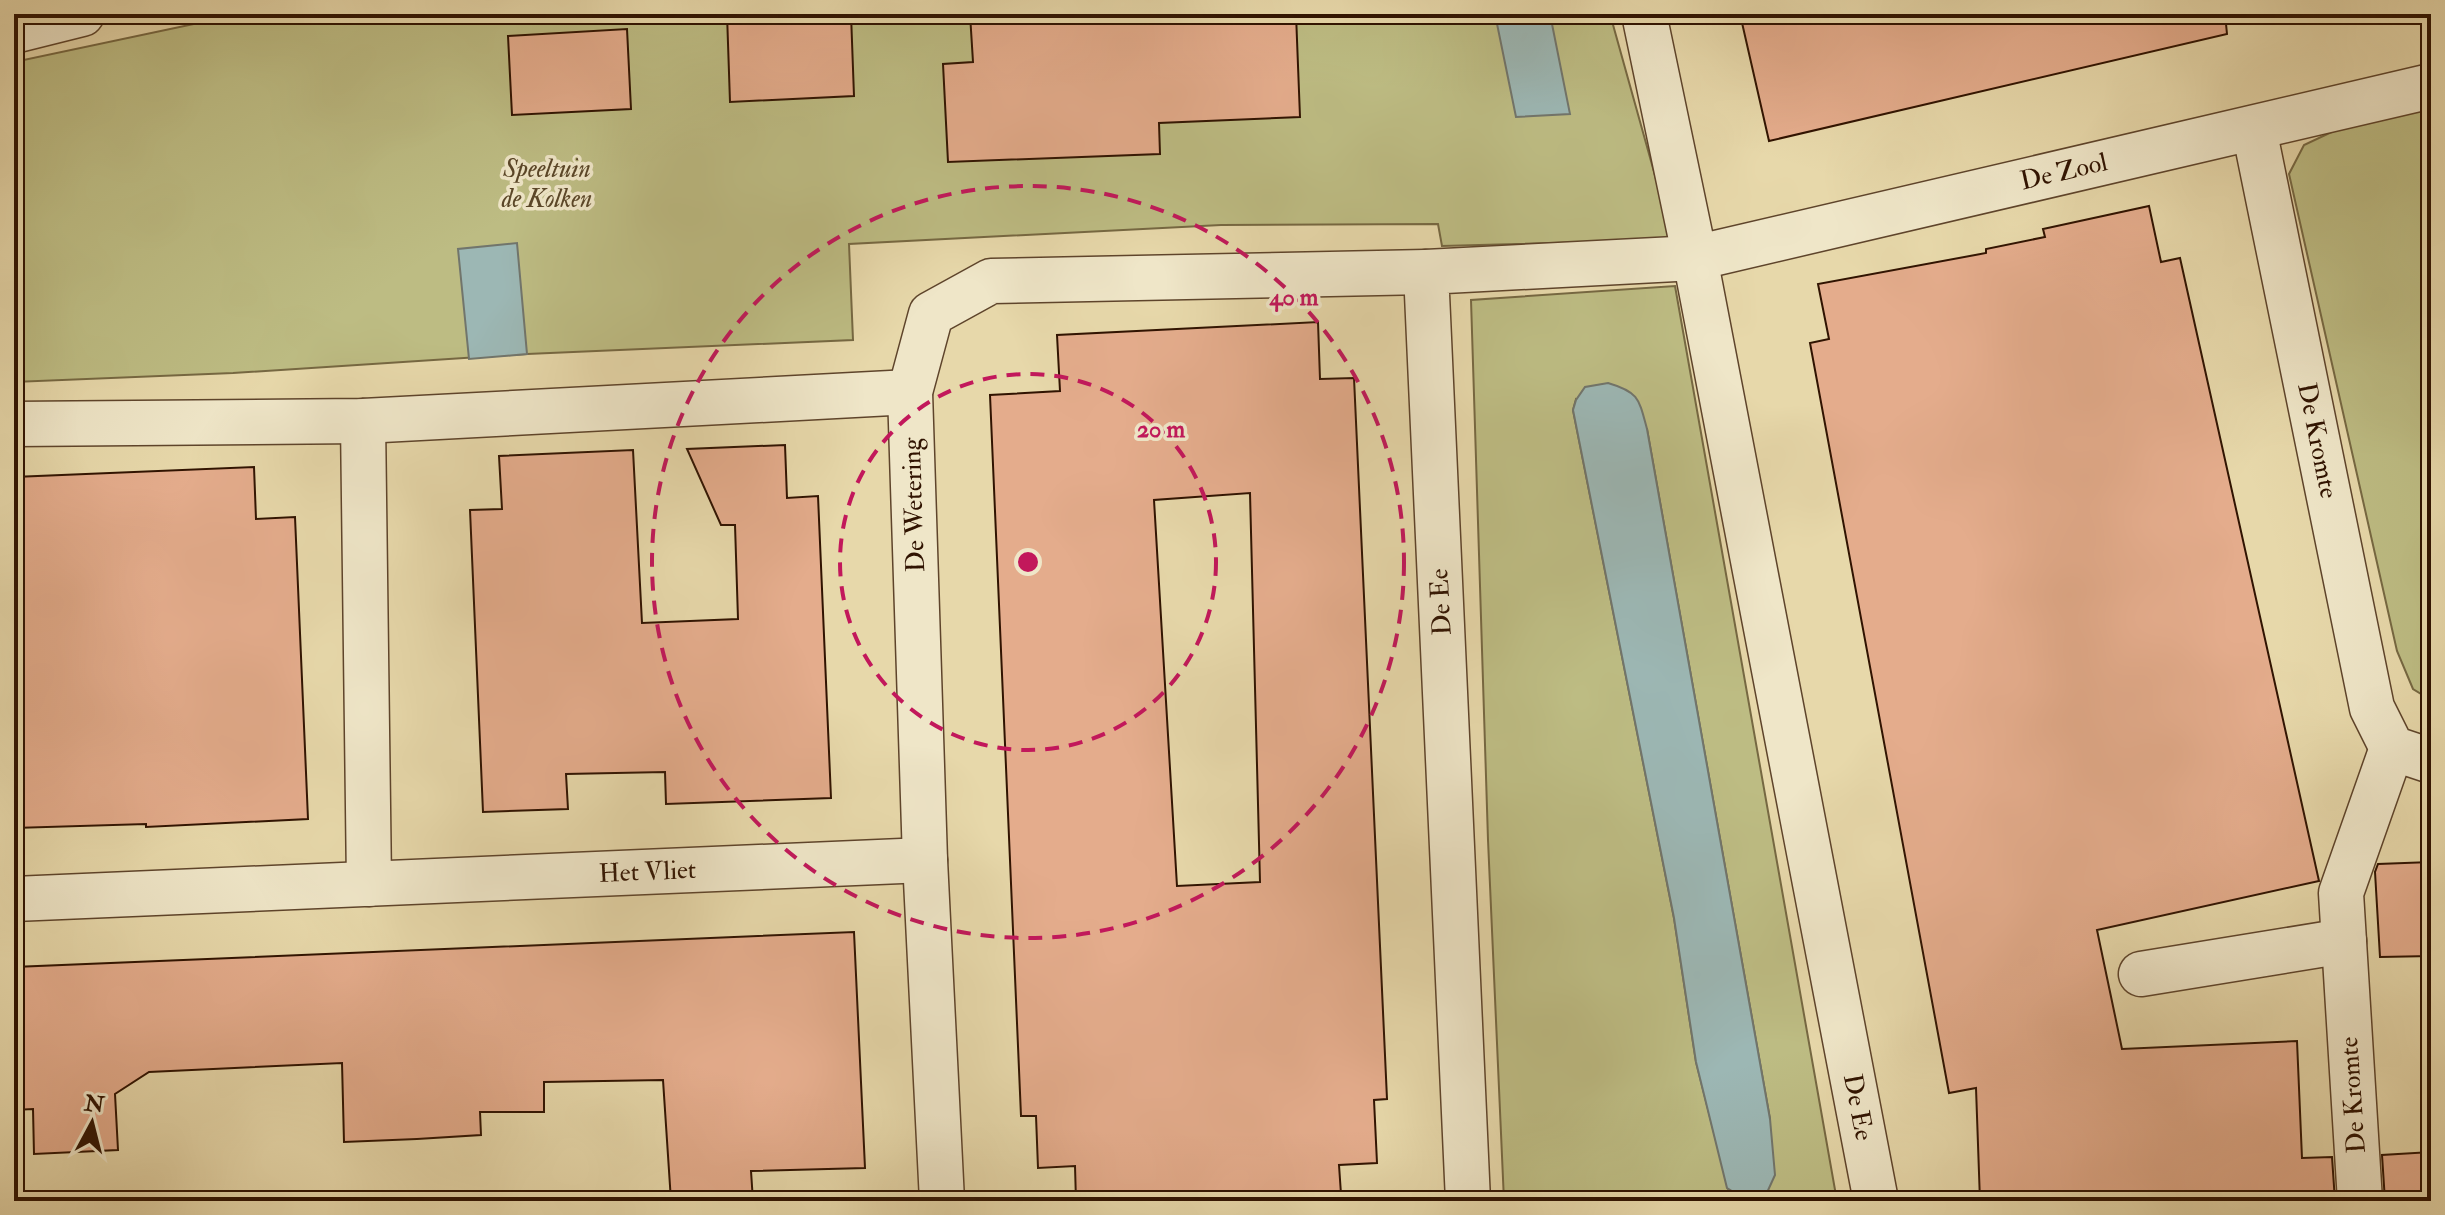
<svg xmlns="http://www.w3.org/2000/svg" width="2445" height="1215" viewBox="0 0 2445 1215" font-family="'IM FELL Double Pica',serif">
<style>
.green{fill:#bdbc83;stroke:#766842;stroke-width:2;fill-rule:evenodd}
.water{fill:#9cb7b4;stroke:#71756c;stroke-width:2}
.building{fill:#e4ac8c;stroke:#301301;stroke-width:2;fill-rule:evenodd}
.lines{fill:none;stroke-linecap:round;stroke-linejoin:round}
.pedestrian-casing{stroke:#5e442b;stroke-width:47}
.minor-casing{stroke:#5e442b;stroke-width:47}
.tertiary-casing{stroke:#5e442b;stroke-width:47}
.pedestrian{stroke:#efe6c8;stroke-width:44}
.minor{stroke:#efe6c8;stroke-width:44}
.tertiary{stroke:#efe6c8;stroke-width:44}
.ring{fill:none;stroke:#c2185b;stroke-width:4;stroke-dasharray:14 10}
.labels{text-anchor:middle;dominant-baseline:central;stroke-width:7;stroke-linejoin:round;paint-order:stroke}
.park-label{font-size:26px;font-style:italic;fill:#5a4628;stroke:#efe6c8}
.street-label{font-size:26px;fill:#301301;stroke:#efe6c8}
.centre{fill:#c2185b;stroke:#efe6c8;stroke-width:4}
.ring-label{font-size:24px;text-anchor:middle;font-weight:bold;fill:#c2185b;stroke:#efe6c8;stroke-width:7;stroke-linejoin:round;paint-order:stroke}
</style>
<rect width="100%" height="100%" fill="#e7d8aa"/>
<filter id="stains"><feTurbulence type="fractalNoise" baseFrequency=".0025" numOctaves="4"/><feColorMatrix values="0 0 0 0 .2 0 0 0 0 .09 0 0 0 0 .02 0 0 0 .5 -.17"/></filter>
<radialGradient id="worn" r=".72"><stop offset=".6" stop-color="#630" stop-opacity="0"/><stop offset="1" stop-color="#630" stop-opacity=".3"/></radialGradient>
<path class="green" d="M241 14H1610L1673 240 1442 246 1438 224 1221 225 849 244 853 340 527 354 233 373 14 382V62Z
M2431 107V700L2413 689 2397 651 2289 174 2304 145 2338 129Z
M1675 286 1837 1201H1504L1488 840 1471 300ZM1576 399 1647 429 1770 1119 1728 1188 1696 1062 1674 918 1573 410Z"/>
<path class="water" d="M1495 14H1550L1570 114 1516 117Z
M517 243 527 354 469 359 458 249Z
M1608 383C1639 392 1639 399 1647 429L1770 1119 1775 1175 1765 1197 1745 1199 1727 1188 1696 1062 1674 918 1573 410 1576 400 1585 387Z"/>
<path class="building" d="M727 14H851L854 96 730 102Z
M970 14H1296L1300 117 1159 123 1160 154 948 162 943 64 973 62Z
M1740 14H2225L2227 34 1769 141Z
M627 29 631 109 512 115 508 36Z
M2149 206 2161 262 2180 258 2319 881 2097 930 2122 1049 2297 1041 2302 1158 2332 1157 2335 1201H1980L1976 1088 1949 1093 1810 343 1829 339 1818 284 1986 253V249L2045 237 2043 229Z
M1318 322 1320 379 1354 378 1387 1099 1374 1100 1377 1163 1339 1165 1341 1194H1335V1201H1076L1075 1166 1038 1168 1036 1116H1021L990 395 1060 391 1057 335ZM1250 493 1260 882 1177 886 1154 500Z
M785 445 787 498 818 496 831 798 666 804 665 772 566 774 568 809 483 812 470 510 502 509 499 456 633 450 642 623 738 619 735 525H721L687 449Z
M254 467 256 519 295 517 308 819 146 827V824L14 828V477Z
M2431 862V956L2380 957 2375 872 2378 864Z
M854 932 865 1168 751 1171 753 1201H671L663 1080 544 1082V1112H480L481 1135 417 1139 344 1142 342 1063 149 1072 115 1094 118 1150 34 1154 33 1109 14 1110V967Z
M2431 1152V1201H2385L2382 1155Z"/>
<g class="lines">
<defs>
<path id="pedestrian" d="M14 424 363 421 910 392"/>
<g id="minor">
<path id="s1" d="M1644 14 1695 258 1876 1201"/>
<path id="s2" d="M2254 129 2372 708 2392 748 2431 761"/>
<path d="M363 421 369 884"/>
<path id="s3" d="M14 899 925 860"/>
<path d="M2141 974 2344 941"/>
<path d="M942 1201 925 860 910 392 931 314 991 281 1426 272"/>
<path id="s4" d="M1468 1201 1426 272 1695 258 2431 86"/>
<path d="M2360 1201 2341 893 2392 748"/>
</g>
<path id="tertiary" d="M14 31 82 14"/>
</defs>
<use href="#pedestrian" class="pedestrian-casing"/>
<use href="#minor" class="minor-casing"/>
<use href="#tertiary" class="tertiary-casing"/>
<use href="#pedestrian" class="pedestrian"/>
<use href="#minor" class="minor"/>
<use href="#tertiary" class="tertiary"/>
</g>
<g class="ring">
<circle cx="1028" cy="562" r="188"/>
<circle cx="1028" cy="562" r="376"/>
</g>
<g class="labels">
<g class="park-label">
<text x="547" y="169">Speeltuin<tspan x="547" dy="30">de Kolken</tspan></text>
</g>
<g class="street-label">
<text stroke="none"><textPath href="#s4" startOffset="1578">De Zool</textPath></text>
<text stroke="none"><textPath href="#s2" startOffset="318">De Kromte</textPath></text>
<text transform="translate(914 505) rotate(-92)">De Wetering</text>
<text transform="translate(1441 602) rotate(-93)">De Ee</text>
<text stroke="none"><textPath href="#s3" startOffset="634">Het Vliet</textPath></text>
<text transform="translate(2353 1095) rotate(-94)">De Kromte</text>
<text stroke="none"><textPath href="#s1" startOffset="1114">De Ee</textPath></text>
</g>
</g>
<circle cx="1028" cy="562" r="12" class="centre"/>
<g class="ring-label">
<text x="1294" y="305">40 m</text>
<text x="1161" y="437">20 m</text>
</g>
<rect width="2445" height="1215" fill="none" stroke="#e7d8aa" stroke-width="48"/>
<rect x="16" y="16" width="2413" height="1183" fill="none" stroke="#301301" stroke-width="4"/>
<rect x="24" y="24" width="2397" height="1167" fill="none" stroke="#301301" stroke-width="2"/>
<g transform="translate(92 1123) rotate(7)" stroke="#efe6c8" stroke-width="6" paint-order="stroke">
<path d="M0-6L14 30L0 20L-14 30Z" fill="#301301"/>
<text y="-12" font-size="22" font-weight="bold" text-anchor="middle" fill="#301301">N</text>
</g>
<rect width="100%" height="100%" filter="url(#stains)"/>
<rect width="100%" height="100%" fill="url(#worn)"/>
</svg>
